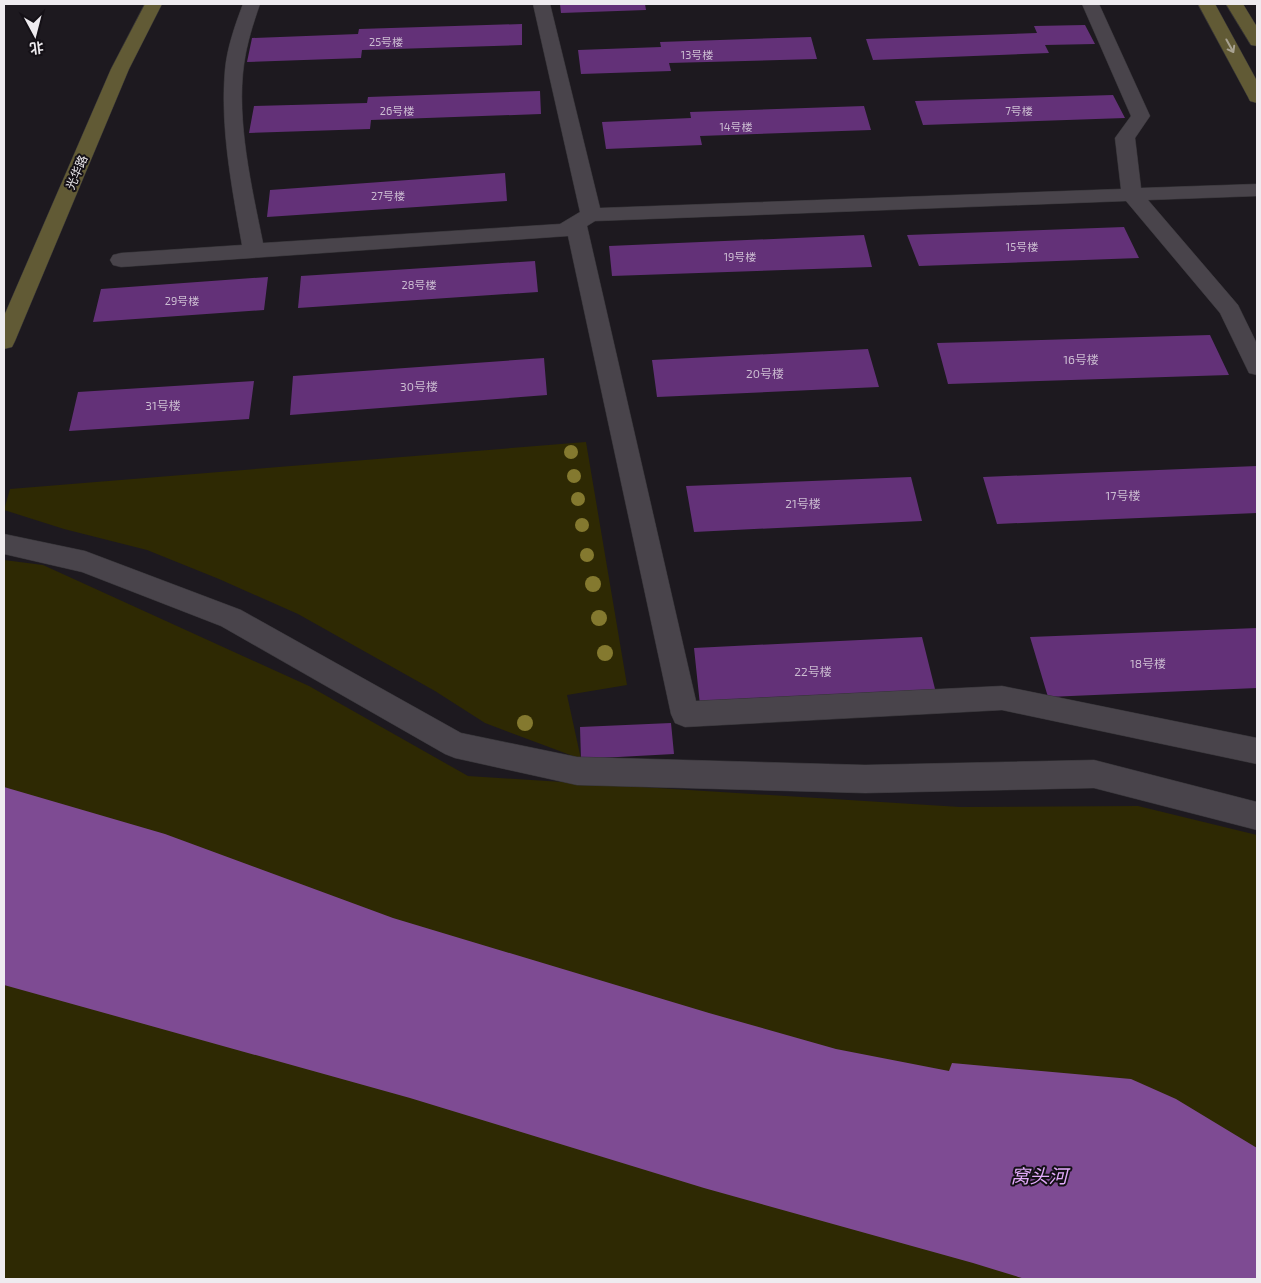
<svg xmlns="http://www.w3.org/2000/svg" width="1261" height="1283" viewBox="0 0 1261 1283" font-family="'Exo 2','Noto Sans SC',sans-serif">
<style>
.green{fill:#2e2903}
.water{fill:#7e4b93}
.building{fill:#633178}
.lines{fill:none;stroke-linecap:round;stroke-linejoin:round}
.street-casing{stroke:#353337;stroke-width:1}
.secondary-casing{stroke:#353337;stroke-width:1}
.street{fill:#49444b;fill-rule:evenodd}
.secondary{fill:#615a35;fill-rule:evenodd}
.tree{fill:#84792f}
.oneway{stroke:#a8a292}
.labels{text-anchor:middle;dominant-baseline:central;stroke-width:4;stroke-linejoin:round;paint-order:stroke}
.far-number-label{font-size:11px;fill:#cbbcd1}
.far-street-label{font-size:12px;fill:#eeebef;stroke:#141016}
.number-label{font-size:12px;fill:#cbbcd1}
.near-water-label{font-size:19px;font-style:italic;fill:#e2abfa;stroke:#141016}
</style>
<rect width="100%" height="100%" fill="#1d191f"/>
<path class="green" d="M586 442 627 685 567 695 581 759 485 723 435 691 298 614 219 579 147 550 64 529 4 510 10 489Z
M4 560 43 565 309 686 468 776 960 807 1138 806 1257 835V1279H4Z"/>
<path class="water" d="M4 787 165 834 393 918 709 1013 836 1049 949 1071 952 1063 1131 1079 1176 1099 1257 1148V1279H1025L973 1263 704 1188 410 1098 4 985Z"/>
<path class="building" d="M560 4H645L646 10 561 13Z
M522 24V45L362 50 361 58 247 62 252 38 358 34 359 29Z
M1085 25 1095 44 1045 45 1049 53 873 60 866 39 1037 33 1034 26Z
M811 37 817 59 669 63 671 71 581 74 578 50 661 47 660 42Z
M540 91 541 114 371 120 370 129 249 133 254 106 367 103 368 97Z
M1113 95 1125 118 923 125 915 101Z
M864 106 871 130 700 136 702 145 606 149 602 122 691 118 690 112Z
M505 173 507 201 267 217 270 190Z
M1124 227 1139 258 919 266 907 235Z
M864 235 872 267 612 276 609 246Z
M535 261 538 292 298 308 301 276Z
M268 277 264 310 93 322 101 289Z
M1210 335 1229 375 948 384 937 343Z
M868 349 879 387 657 397 652 360Z
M544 358 547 395 290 415 293 376Z
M254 381 249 419 69 431 78 392Z
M1257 466V513L997 524 983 477Z
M911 477 922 521 694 532 686 486Z
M1257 628V688L1048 697 1030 637Z
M922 637 936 693 700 705 694 648Z
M671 723 674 754 581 759 580 727Z"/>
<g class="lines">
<defs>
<path id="street" d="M243 4H260C253 24 247 43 244 64 236 121 252 188 263 243L560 224 580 212 533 4H550L600 208 1121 189 1115 138 1131 116 1082 4H1099L1150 116 1135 138 1141 188 1257 184V196L1148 200 1238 305 1257 344V375L1249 373 1220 313 1126 201 595 221 587 226 696 701 1002 686 1257 738V764L1002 710 685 727 675 723 671 714 568 236 121 267 113 265 110 260 113 255 121 253 242 245C232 188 220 128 225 70 227 48 235 25 243 4Z
M4 534 85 551 241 610 461 733 577 757 865 765 1094 760 1257 802V830L1094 788 865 793 577 785 455 758 445 754 221 626 82 572 4 554Z"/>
<path id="secondary" d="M145 4H162L129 69 15 341 12 347 4 349V316L111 69Z
M1198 4H1215L1257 81V103L1250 101 1248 97Z
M1226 4H1243L1257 27V46L1251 45Z"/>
</defs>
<use href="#street" class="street-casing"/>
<use href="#secondary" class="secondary-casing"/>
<use href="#street" class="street"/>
<use href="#secondary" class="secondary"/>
</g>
<g class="tree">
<circle cx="571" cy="452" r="7"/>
<circle cx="574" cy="476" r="7"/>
<circle cx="578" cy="499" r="7"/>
<circle cx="582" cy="525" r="7"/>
<circle cx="587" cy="555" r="7"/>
<circle cx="593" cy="584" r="8"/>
<circle cx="599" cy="618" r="8"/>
<circle cx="605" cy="653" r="8"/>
<circle cx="525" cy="723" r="8"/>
</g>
<defs><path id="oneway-shaft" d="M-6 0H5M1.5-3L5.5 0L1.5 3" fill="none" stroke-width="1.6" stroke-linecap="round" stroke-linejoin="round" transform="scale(1.25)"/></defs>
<use class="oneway" href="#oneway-shaft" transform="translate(1230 46) rotate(61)"/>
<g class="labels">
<g class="far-number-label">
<text x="386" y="41">25号楼</text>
<text x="697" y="54">13号楼</text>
<text x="397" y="110">26号楼</text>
<text x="1019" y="110">7号楼</text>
<text x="736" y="126">14号楼</text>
<text x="388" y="195">27号楼</text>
<text x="1022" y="246">15号楼</text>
<text x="740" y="256">19号楼</text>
<text x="419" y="284">28号楼</text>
<text x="182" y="300">29号楼</text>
</g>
<g class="far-street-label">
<text transform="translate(76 172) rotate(-67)">光华路</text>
</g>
<g class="number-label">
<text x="1081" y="359">16号楼</text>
<text x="765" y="373">20号楼</text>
<text x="419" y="386">30号楼</text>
<text x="163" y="405">31号楼</text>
<text x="1123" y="495">17号楼</text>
<text x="803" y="503">21号楼</text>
<text x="1148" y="663">18号楼</text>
<text x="813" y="671">22号楼</text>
</g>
<g class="near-water-label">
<text x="1039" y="1175">窝头河</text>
</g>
</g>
<rect width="1261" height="1283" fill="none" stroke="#eeebef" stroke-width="10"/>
<g transform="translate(35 35) rotate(173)" stroke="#141016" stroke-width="4" paint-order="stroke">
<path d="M0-4L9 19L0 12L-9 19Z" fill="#eeebef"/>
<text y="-8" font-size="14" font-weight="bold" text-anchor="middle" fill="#eeebef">北</text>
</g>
</svg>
